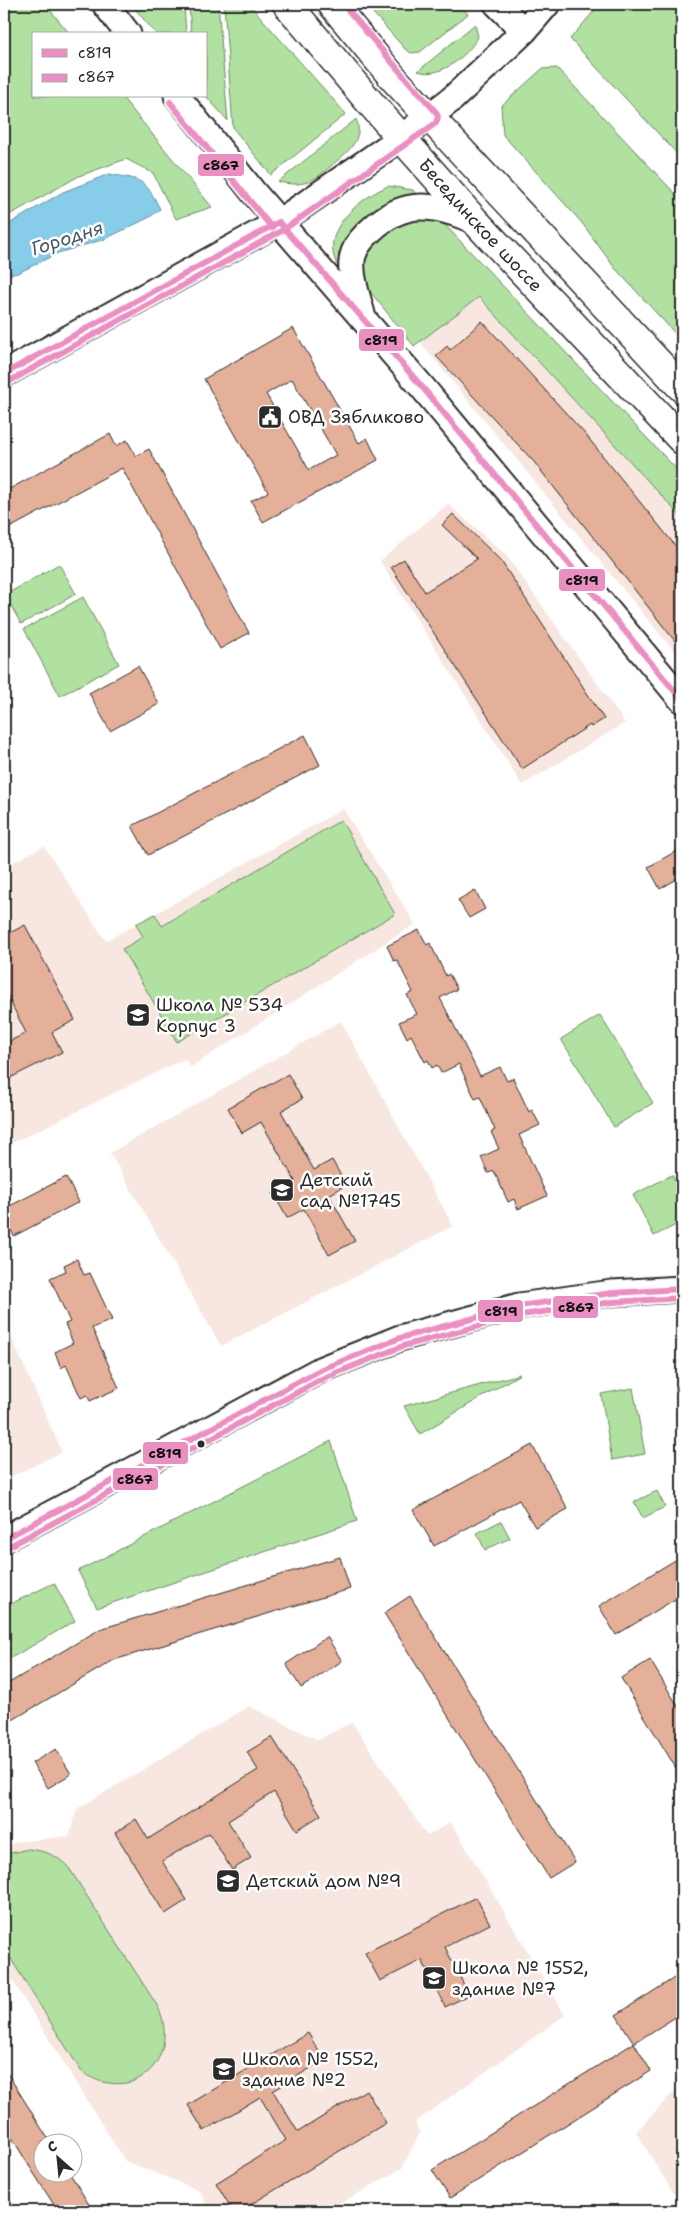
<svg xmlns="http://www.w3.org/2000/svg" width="686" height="2215" viewBox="0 0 686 2215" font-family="'Shantell Sans',sans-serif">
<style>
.built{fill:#f7e7e0}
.green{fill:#b1e1a0;stroke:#6e8666}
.water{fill:#87cce8;stroke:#628c9c}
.building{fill:#e5b099;stroke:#2b2b2b;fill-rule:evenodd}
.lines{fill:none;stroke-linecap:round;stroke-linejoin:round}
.secondary-casing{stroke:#2b2b2b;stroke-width:29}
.primary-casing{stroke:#2b2b2b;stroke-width:31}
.secondary{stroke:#fff;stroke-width:25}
.primary{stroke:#fff;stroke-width:28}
.bus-1-casing{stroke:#fff;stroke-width:10}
.bus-2-casing{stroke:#fff;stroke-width:10}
.bus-1{stroke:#ea8fc1;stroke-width:6}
.bus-2{stroke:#ea8fc1;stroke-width:6}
.bus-dot{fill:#2b2b2b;stroke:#fff;stroke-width:2}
.labels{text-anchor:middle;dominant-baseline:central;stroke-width:5;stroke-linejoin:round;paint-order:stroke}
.street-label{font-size:18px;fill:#2b2b2b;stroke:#fff}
.poi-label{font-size:18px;fill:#2b2b2b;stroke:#fff;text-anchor:start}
.water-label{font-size:19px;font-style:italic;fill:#475b64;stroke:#fff}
.line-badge{stroke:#fff;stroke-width:2}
.pale-badge-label{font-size:14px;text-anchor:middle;font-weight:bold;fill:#111}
</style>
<rect width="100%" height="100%" fill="#fff"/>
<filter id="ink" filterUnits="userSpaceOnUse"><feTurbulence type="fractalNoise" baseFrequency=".02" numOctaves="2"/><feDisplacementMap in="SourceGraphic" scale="10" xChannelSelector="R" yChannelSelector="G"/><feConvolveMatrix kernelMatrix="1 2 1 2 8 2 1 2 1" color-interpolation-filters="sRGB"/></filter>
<g filter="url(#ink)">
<path class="built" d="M478 297 682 518V661L420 342Z
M448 504 506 555 625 723 522 785 380 561Z
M343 809 415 924 191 1067 184 1059 4 1147V867L44 846 106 941Z
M341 1021 453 1226 221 1346 110 1153Z
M4 1321 62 1452 4 1480Z
M249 1706 318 1740 352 1722 427 1836 451 1822 565 2015 415 2122 420 2133 402 2168 328 2211H210L199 2190 125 2161 4 1967V1848L15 1842 69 1836 77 1809Z
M682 2083V2207L636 2132Z"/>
<path class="green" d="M4 4H45L70 34H34V96H121L212 207 176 219 153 173 126 159 79 176 4 218Z
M131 4H184L186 34H156Z
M189 4H218L228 121 206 96V34H191Z
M224 4H249L346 114 271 175 233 128Z
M365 4H459L468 14 420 52 411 53 405 49Z
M600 4H682V159L570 39Z
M475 24 478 37C467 56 441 79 418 71Z
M557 68 682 201V341L614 267 582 223 503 135 501 106 542 69Z
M356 119C365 140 345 154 331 166 325 171 319 177 312 180 301 186 289 184 278 182Z
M388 186 413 190 419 198 343 273C340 269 336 264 335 260 322 227 363 197 388 186Z
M425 215 445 225 682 475V518L479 297 414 346 364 284 361 261 383 228Z
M59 564 76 594 21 624 5 595Z
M83 597 119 664 60 696 24 629Z
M341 820 395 914 177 1042 122 949 143 937 136 924 155 914 162 926Z
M600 1015 653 1103 614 1127 561 1039Z
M672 1175 682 1196V1222L654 1236 633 1195Z
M520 1374 420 1434 404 1406Z
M633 1388 645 1454 612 1460 601 1394Z
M331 1441 357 1521 97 1608 78 1571Z
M657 1491 665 1507 643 1518 634 1502Z
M501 1521 510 1538 485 1550 477 1533Z
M54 1583 75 1621 4 1662V1607Z
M28 1849C46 1851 57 1855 69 1868L158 2007C176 2044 153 2090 109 2083 98 2082 90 2077 81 2071L4 1948V1857L11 1853Z"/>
<path class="water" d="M109 174C143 180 144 178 160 209L150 217 105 239 58 253 18 273 4 275V227L63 192Z"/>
<path class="building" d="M482 321 585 434 682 554V650L534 462 436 356 447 346 450 350Z
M293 328 359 443 367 438 378 460 263 522 251 501 268 492 204 379ZM292 379 336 455 309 470 266 394Z
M110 434 116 446 127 440 136 456 149 449 249 633 220 649 122 468 4 531V492Z
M453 514 501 561 604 719 591 727 590 725 522 769 391 567 404 559 425 592 477 559 442 525Z
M138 666 159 704 110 731 89 693Z
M305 735 320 765 148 855 132 826Z
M682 848V876L660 889 648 867Z
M475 890 485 909 469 918 458 900Z
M25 925 75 1020 52 1032 62 1052 4 1081V1044L26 1033 4 989V936Z
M419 930 427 945 430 943 446 976 449 974 457 989 440 998 480 1076 500 1067 507 1081 513 1078 529 1112 532 1110 540 1125 519 1135 547 1196 518 1209 514 1199 508 1202 494 1171 488 1173 481 1157 499 1149 491 1132 495 1130 480 1097 475 1099 459 1064 441 1073 437 1065 432 1068 428 1060 425 1062 411 1035 407 1038 399 1022 417 1014 407 995 413 992 397 960 394 961 387 946Z
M288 1074 302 1099 281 1111 314 1170 332 1160 346 1185 329 1195 355 1241 329 1255 304 1209 287 1218 273 1193 295 1181 261 1122 242 1133 228 1108Z
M66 1177 79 1202 14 1236 4 1216V1209Z
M77 1259 84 1275 90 1273 112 1320 92 1328 119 1388 90 1401 87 1395 81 1398 66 1365 61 1368 55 1352 73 1343 65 1324 70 1322 50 1278 66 1271 64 1265Z
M532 1445 568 1509 535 1527 519 1500 434 1546 413 1510Z
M682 1556V1595L616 1635 599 1606Z
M340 1557 350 1589 114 1660 4 1725V1686L100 1629Z
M410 1596 575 1862 549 1878 384 1613Z
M327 1637 342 1661 301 1688 286 1664Z
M650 1660 682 1713V1778L621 1678Z
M272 1737 321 1815 297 1830 274 1792 228 1821 251 1858 232 1870 209 1833 162 1861 187 1900 165 1914 115 1833 136 1819 148 1839 258 1770 247 1752Z
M56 1749 71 1774 48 1788 32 1763Z
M476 1897 490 1924 445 1947 469 1995 445 2007 422 1960 380 1981 365 1953Z
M682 1973V2013L634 2043 616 2015Z
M308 2033 324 2060 273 2091 298 2132 366 2090 386 2123 240 2211H233L216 2183 286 2140 260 2097 204 2131 188 2105Z
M634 2043 651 2071 450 2198 432 2170Z
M4 2068 50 2142H42V2172H69L93 2211H58L33 2172 4 2125Z"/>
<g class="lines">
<defs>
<path id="secondary" d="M105 4 128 34
M497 4 524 31
M177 96 254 193 423 388 682 700
M362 314C358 298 350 278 352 261 353 248 362 238 372 229 405 198 436 204 475 221
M4 374 279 222 401 138 452 99 524 31 547 4
M4 1539 322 1369 400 1338 519 1306 612 1293 682 1289"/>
<g id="primary">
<path id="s1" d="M287 4 366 98 475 221 682 440"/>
<path d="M332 4 395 80 682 388"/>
</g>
</defs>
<use href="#secondary" class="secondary-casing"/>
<use href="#primary" class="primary-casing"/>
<use href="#secondary" class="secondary"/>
<use href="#primary" class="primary"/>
<defs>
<path id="bus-1" d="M279 222 423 388 682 700
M4 374 279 222
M4 1539 322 1369 400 1338 519 1306 612 1293 682 1289"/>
<path id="bus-2" d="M170 102 272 228
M8 382 283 230 436 123 438 117 436 112 402 74 343 4
M8 1547 326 1377 403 1346 521 1315 613 1302 682 1298"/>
</defs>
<use href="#bus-1" class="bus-1-casing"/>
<use href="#bus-2" class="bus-2-casing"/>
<use href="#bus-1" class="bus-1"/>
<use href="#bus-2" class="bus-2"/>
</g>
</g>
<defs>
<symbol id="civic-square" viewBox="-11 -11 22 22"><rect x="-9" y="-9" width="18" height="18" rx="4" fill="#2b2b2b" stroke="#fff"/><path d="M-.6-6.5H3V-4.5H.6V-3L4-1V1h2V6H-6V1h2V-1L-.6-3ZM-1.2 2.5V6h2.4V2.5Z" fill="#fff"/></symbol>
<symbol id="school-square" viewBox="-11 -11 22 22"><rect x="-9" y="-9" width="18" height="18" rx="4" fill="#2b2b2b" stroke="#fff"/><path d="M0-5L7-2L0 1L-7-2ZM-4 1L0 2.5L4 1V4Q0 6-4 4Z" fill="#fff"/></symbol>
</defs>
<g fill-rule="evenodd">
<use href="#civic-square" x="256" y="403" width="28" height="28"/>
<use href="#school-square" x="124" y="1001" width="28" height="28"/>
<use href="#school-square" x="268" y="1176" width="28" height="28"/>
<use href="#school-square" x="214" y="1867" width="28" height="28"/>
<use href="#school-square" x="420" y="1964" width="28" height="28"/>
<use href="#school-square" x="210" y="2055" width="28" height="28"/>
</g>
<circle class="bus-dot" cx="201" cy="1444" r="4.5"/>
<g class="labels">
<g class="street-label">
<text stroke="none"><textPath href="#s1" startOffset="294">Бесединское шоссе</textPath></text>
</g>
<g class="poi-label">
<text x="288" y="417">ОВД Зябликово</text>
<text x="156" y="1005">Школа № 534<tspan x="156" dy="21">Корпус 3</tspan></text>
<text x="300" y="1180">Детский<tspan x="300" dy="21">сад №1745</tspan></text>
<text x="246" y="1881">Детский дом №9</text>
<text x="452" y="1968">Школа № 1552,<tspan x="452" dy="21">здание №7</tspan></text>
<text x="242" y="2059">Школа № 1552,<tspan x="242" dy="21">здание №2</tspan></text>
</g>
<g class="water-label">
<text transform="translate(67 238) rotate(-18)">Городня</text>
</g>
</g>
<g class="line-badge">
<rect x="197" y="153" width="48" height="24" rx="5" fill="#ea8fc1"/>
<rect x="358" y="328" width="47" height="24" rx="5" fill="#ea8fc1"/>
<rect x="558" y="568" width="48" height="24" rx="5" fill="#ea8fc1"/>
<rect x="552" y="1295" width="47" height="24" rx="5" fill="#ea8fc1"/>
<rect x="477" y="1299" width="47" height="24" rx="5" fill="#ea8fc1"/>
<rect x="142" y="1441" width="47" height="24" rx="5" fill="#ea8fc1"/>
<rect x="112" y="1467" width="47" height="24" rx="5" fill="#ea8fc1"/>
</g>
<g class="pale-badge-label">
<text x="221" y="170">с867</text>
<text x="381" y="345">с819</text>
<text x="582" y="585">с819</text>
<text x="576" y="1312">с867</text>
<text x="501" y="1316">с819</text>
<text x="165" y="1458">с819</text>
<text x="135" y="1484">с867</text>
</g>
<rect width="686" height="2215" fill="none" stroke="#fff" stroke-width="20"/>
<rect x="10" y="10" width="666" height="2195" fill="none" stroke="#2b2b2b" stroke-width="2" filter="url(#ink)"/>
<rect x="32" y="32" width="175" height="65" fill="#ffffff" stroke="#aaaaaa"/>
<rect x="42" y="49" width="25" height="8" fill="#ea8fc1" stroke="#aaaaaa"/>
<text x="78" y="58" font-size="15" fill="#2b2b2b">с819</text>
<rect x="42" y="74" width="25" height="8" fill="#ea8fc1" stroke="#aaaaaa"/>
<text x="78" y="82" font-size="15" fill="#2b2b2b">с867</text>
<g transform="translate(58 2158) rotate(333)"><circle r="24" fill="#ffffff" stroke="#aaaaaa"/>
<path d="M0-4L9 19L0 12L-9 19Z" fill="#2b2b2b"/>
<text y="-8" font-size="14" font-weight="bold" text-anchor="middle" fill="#2b2b2b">С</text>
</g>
</svg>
